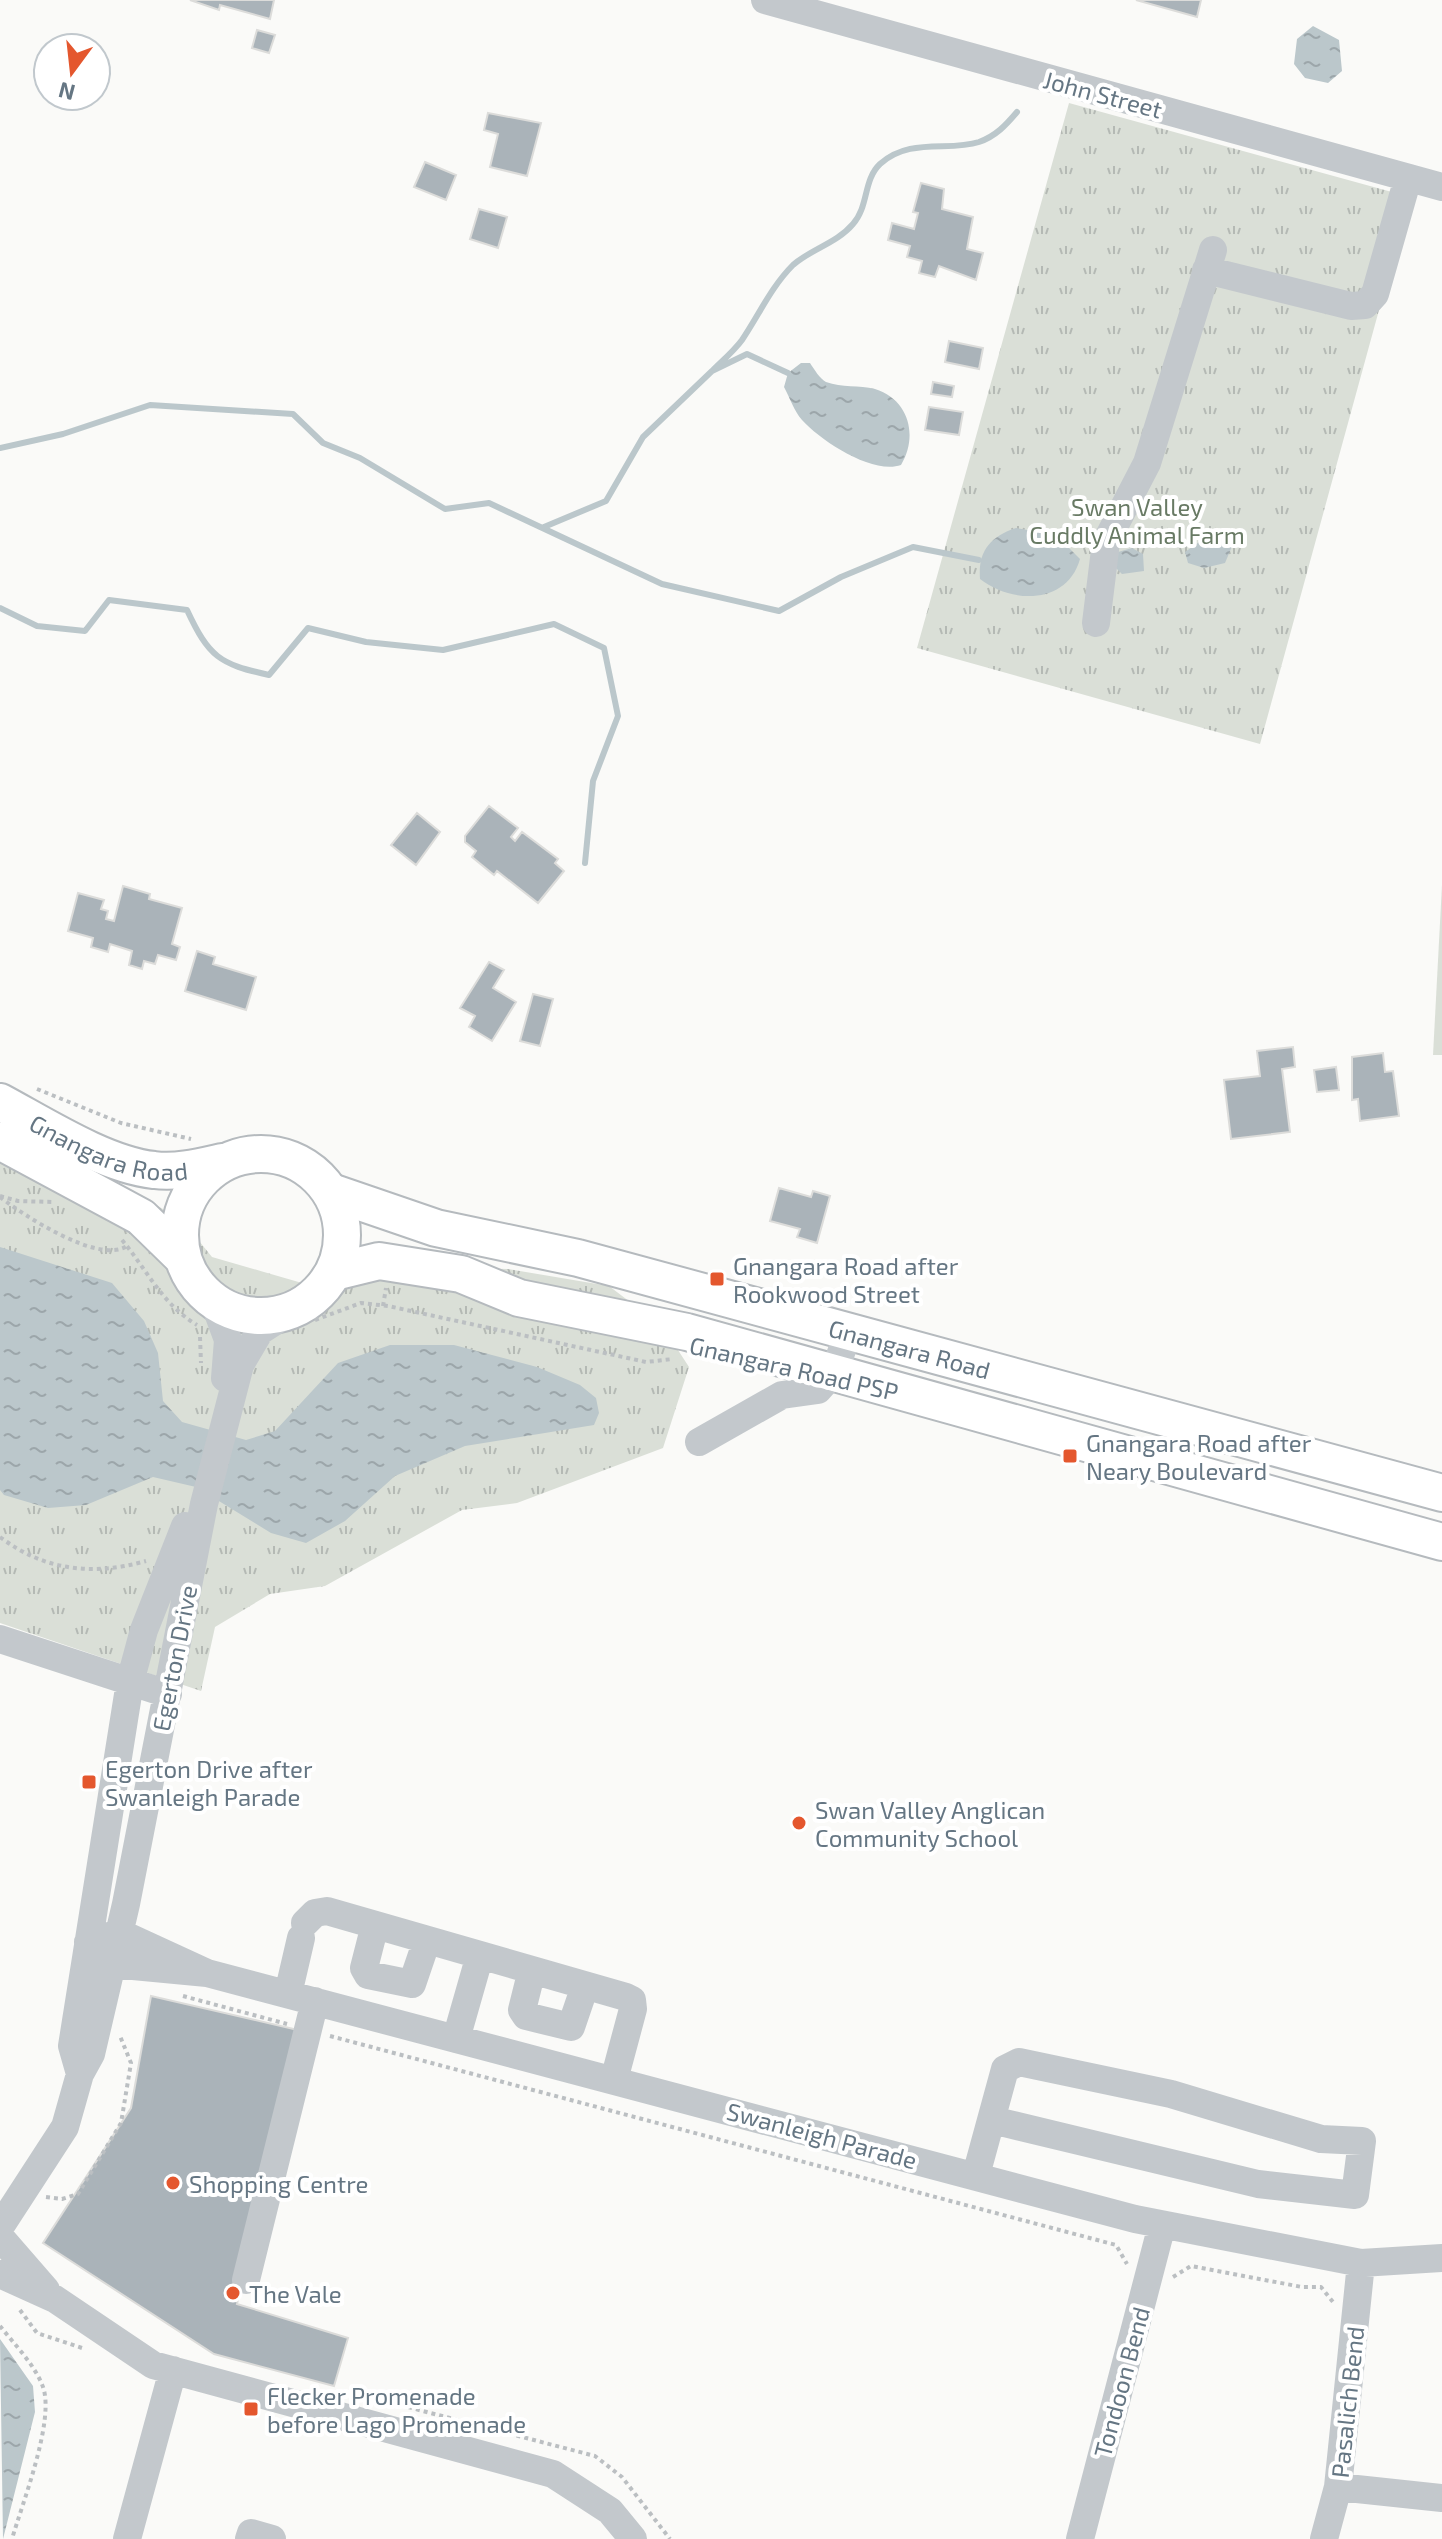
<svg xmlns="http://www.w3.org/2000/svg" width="1442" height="2539" viewBox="0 0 1442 2539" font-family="'Exo 2',sans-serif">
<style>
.grass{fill:url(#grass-tufts)}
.pitch{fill:#dadfd7}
.water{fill:url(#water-ripples)}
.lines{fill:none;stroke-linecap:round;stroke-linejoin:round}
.stream{stroke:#bbc7cb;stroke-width:6}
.building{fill:#aab3b9;stroke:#dcdcda;stroke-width:2}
.major-casing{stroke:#b5babe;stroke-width:40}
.path{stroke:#bbbfc2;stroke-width:4;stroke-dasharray:4 4;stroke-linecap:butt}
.minor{stroke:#c3c8cc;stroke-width:28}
.major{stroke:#fff;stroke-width:36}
.poi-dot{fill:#e4572e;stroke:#fff;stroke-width:3}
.labels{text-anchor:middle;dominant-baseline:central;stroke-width:8;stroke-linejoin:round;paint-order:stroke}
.street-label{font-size:24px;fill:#657683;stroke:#fff}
.park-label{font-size:24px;fill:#687a64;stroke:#fff}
.poi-label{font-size:24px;fill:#657683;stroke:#fff;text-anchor:start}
</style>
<defs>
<pattern id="grass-tufts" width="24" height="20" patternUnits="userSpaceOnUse" patternTransform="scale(2)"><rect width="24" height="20" fill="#dadfd7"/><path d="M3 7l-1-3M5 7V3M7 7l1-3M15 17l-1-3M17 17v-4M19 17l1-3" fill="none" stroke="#b4b9b4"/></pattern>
<pattern id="water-ripples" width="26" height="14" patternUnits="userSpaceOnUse" patternTransform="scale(2)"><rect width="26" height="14" fill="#bbc7cb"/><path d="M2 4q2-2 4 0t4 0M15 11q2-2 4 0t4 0" fill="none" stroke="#9ca6aa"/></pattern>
</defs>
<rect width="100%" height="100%" fill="#fafaf8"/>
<path class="grass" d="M1069 103 1410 197 1260 744 917 648Z
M0 1129 121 1184 183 1221 212 1257 309 1285 334 1272 430 1267 508 1269 609 1286 663 1327 689 1367 663 1448 517 1503 462 1510 325 1586 270 1594 215 1627 201 1691 0 1623Z"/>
<path class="pitch" d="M1442 885V1055H1433Z"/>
<path class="water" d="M1313 26 1339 40 1342 71 1328 83 1305 78 1294 64 1297 39Z
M801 363H810C814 369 820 379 826 382 842 388 859 385 875 389 910 400 918 437 901 465 873 475 821 441 802 420 794 411 790 398 784 387L788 373Z
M1016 528 1056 535 1080 559C1067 605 1012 604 980 579 978 552 989 537 1016 528Z
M1224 538 1233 544 1225 563 1204 568 1188 563 1185 552 1202 540Z
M1132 548 1143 554 1144 571 1122 574 1115 567 1118 552Z
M0 1247 112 1283 144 1321 158 1353 163 1401 182 1422 246 1440 275 1431 338 1363 390 1345H454L537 1367 580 1385 596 1398 599 1413 594 1425 465 1446 395 1476 345 1521 306 1543 271 1533 196 1487 153 1477 86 1505 48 1508 4 1495 0 1490Z
M0 2339 33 2386 35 2412 3 2539Z"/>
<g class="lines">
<path class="stream" d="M712 371C722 361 734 351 742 340 759 315 771 287 793 265 811 249 837 243 853 224 869 206 863 180 880 164 910 137 948 152 979 142 996 136 1006 125 1017 112
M0 448 63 434 150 405 293 414 323 443 360 458 445 509 489 503 662 584 779 611 841 577 913 547 979 560
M544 527 606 501 643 437 712 371 747 354 788 373
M0 608 37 626 85 631 109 600 187 610C209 657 219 664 269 675L308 628 366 642 443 650 554 624 604 648 618 716 593 781 585 863"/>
</g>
<path class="building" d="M190 0H274L270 19 220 5 219 10Z
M1136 0H1201L1197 17Z
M257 30 275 35 269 53 252 48Z
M488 113 541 123 527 176 490 167 498 134 484 130Z
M425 162 456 175 446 200 414 187Z
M921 183 944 189 942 209 973 217 967 249 983 253 976 280 939 266 935 277 919 273 922 261 907 257 910 246 888 240 892 223 914 229 918 213 913 212Z
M479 209 507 217 498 248 470 239Z
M949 341 983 348 979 369 945 362Z
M933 382 954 386 952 397 931 394Z
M929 407 963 412 959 435 925 430Z
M489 806 518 828 511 837 515 841 522 832 558 859 555 863 564 871 538 903 497 871 494 875 472 857 476 851 465 842V836Z
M417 813 440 832 416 865 391 845Z
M123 886 150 894 149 899 182 908 172 944 180 947 176 960 158 955 155 964 144 961 142 969 129 965 132 951 110 944 108 952 91 947 93 938 68 931 78 893 104 900 101 909 108 911 106 919 114 921Z
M197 951 215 957 213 964 256 977 246 1010 185 991Z
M489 962 504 970 493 988 516 1002 492 1041 469 1027 475 1016 460 1008Z
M533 994 553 999 540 1046 520 1041Z
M1293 1047 1295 1067 1282 1069 1290 1132 1231 1139 1224 1080 1260 1076 1257 1051Z
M1383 1053 1385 1072 1393 1071 1399 1116 1360 1121 1358 1099 1352 1100V1057Z
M1336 1067 1339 1090 1317 1092 1314 1070Z
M779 1188 811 1197 813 1191 830 1196 817 1243 797 1237 800 1229 770 1221Z
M151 1996 298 2030 237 2304 348 2338 334 2386 214 2354 43 2243 131 2108Z"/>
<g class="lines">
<defs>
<g id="major">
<path id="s1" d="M0 1102C43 1125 105 1165 154 1170 177 1173 200 1167 222 1162"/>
<path d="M0 1141 141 1217 182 1257"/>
<circle cx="261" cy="1235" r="81"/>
<path id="s2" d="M331 1192 436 1228 578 1258 1442 1493"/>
<path d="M334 1272 379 1261 461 1274 519 1298 687 1332 1442 1542"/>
</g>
</defs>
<use href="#major" class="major-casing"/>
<path class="path" d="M37 1089 121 1123 191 1139
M240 1141 288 1145 325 1165
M0 1196 18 1201 53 1202
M0 1197C23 1215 99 1265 127 1246
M122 1240C147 1270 162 1304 197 1325
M383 1306 386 1288
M315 1320 361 1303 388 1306 646 1362 673 1359
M200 1337 201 1363
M0 1537C45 1571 93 1576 146 1561
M183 1996 287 2024
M330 2036 1116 2245 1127 2264
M46 2197 62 2199 78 2194 121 2123 131 2063 120 2036
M1173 2277 1191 2266 1302 2287H1321L1333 2302
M20 2310 37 2333 85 2349
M0 2326C15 2345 35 2365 43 2387 55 2421 22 2504 12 2539
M354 2393 595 2456 622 2477 670 2539"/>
<path class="minor" d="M765 0 1442 187
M1206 270 1351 306 1365 305 1375 294 1408 178
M1096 623 1106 542 1147 463 1213 250
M214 1302 228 1340 225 1378
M699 1442 782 1395 818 1390 834 1372 849 1331
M0 1639 168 1694
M305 1923 315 1913 327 1911 626 1997 632 2000 633 2009 614 2080
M375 1925 364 1968 368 1975 412 1984 427 1940
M532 1970 522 2010 526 2016 571 2027 585 1986
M207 1973 120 1933 88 1942 112 1964 207 1973 1135 2219 1361 2263 1442 2258
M288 1994 301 1938
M456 2039 480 1955
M80 2074 72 2046 130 1682 144 1630 185 1526
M976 2175 1005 2069 1019 2062 1171 2094 1321 2139 1362 2141 1355 2195 1258 2184 992 2120
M0 2227 65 2127 80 2074 91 2054 126 1904 204 1504 240 1365 260 1331 294 1309
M0 2237 46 2290
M0 2274 55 2299 153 2365 553 2474 610 2511 633 2539
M246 2280 315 2001
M1338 2487 1442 2498
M127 2539 173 2370
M249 2539 251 2533 272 2539
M1080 2539 1162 2225
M1324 2539 1338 2487 1361 2263"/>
<use href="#major" class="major"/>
</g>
<g class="poi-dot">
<rect x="709" y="1271" width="16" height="16" rx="4"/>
<rect x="1062" y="1448" width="16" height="16" rx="4"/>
<rect x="81" y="1774" width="16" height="16" rx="4"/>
<circle cx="799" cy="1823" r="8"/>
<circle cx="173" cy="2183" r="8"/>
<circle cx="233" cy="2293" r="8"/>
<rect x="243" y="2401" width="16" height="16" rx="4"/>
</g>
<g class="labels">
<g class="street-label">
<text transform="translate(1103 94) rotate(15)">John Street</text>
<text stroke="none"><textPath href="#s1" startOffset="120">Gnangara Road</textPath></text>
<text stroke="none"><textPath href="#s2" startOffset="600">Gnangara Road</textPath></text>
<text transform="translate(794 1368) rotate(13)">Gnangara Road PSP</text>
<text transform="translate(174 1658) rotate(-79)">Egerton Drive</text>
<text transform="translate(822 2135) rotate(15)">Swanleigh Parade</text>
<text transform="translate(1121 2382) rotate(-75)">Tondoon Bend</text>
<text transform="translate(1347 2402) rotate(-84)">Pasalich Bend</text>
</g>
<g class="park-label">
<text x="1137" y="506">Swan Valley<tspan x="1137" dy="28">Cuddly Animal Farm</tspan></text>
</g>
<g class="poi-label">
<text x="733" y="1265">Gnangara Road after<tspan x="733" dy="28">Rookwood Street</tspan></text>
<text x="1086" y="1442">Gnangara Road after<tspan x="1086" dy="28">Neary Boulevard</tspan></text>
<text x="105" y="1768">Egerton Drive after<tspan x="105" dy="28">Swanleigh Parade</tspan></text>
<text x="815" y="1809">Swan Valley Anglican<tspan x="815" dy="28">Community School</tspan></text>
<text x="189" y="2183">Shopping Centre</text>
<text x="249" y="2293">The Vale</text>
<text x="267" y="2395">Flecker Promenade<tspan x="267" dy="28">before Lago Promenade</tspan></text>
</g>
</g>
<g transform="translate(72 72) rotate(195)"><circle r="38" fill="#ffffff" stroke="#c1c8cd" stroke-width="2"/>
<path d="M0-6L14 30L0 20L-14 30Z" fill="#e4572e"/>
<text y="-12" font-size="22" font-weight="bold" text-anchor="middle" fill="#657683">N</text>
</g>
</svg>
